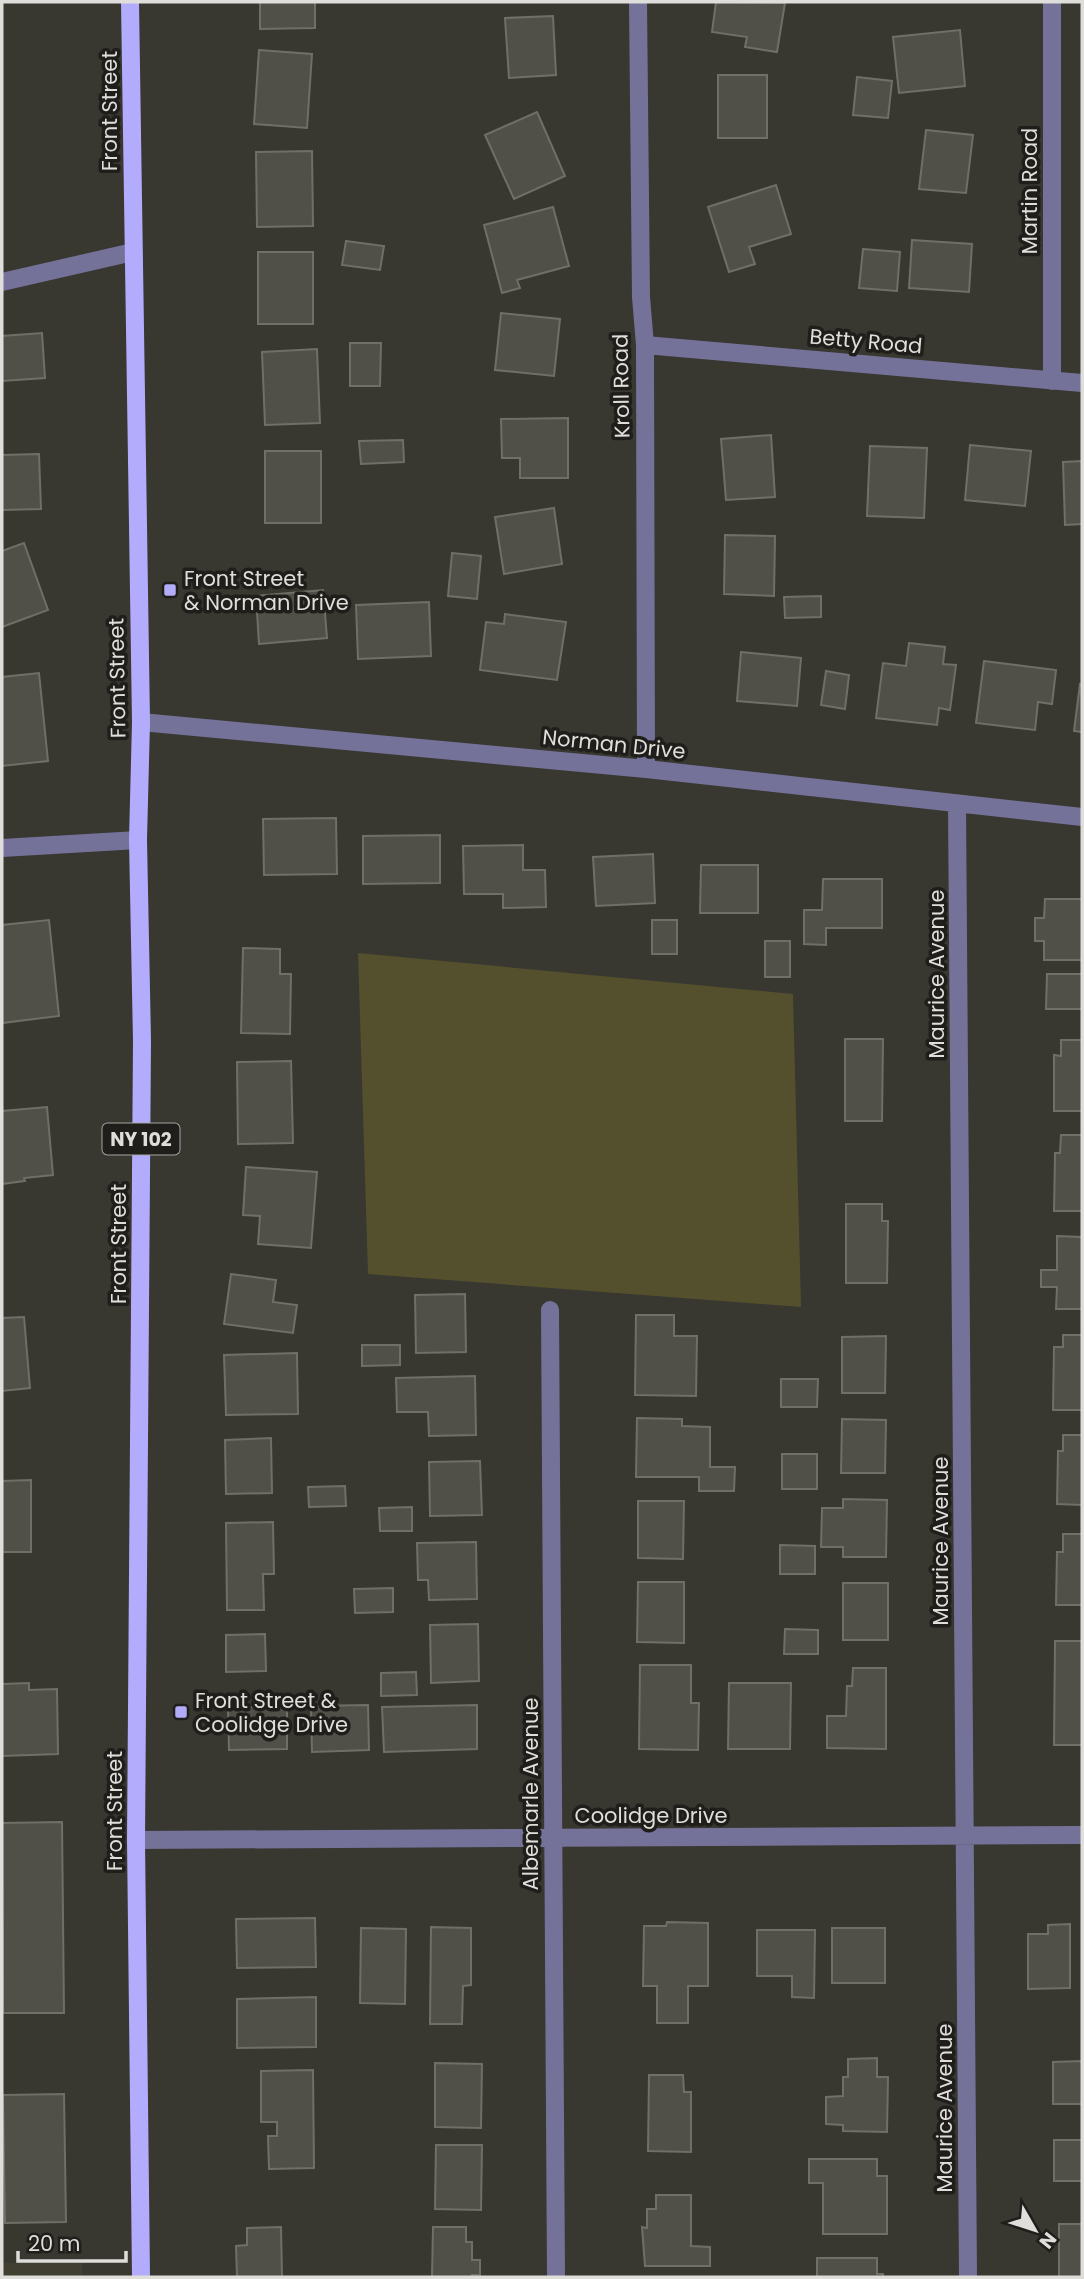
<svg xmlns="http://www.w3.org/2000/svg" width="1084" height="2279" viewBox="0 0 1084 2279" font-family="Poppins,sans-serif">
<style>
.built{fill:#403f31}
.green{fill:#54502d}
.building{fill:#505048;stroke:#706f67;stroke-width:2}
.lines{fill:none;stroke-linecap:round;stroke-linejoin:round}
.minor{stroke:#75729a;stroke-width:18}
.major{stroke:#b3acfd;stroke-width:18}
.poi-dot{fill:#b3adf9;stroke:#1f1e1b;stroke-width:2.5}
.labels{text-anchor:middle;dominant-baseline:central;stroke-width:7;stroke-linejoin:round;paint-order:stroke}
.shield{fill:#1f1e1b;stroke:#a5a4a1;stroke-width:2}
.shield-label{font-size:19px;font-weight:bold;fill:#dfdeda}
.street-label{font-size:21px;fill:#dfdeda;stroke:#1f1e1b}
.poi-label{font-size:21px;fill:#dfdeda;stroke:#1f1e1b;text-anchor:start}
</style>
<rect width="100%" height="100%" fill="#383730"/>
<path class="built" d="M2 2263H82V2277H2Z"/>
<path class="green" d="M358 953 793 994 801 1307 368 1274Z"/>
<path class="building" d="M260 2H315V28L260 29Z
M716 2 785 3 777 52 745 47 747 37 712 32Z
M553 16 556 75 509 78 505 18Z
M960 30 965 86 899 93 893 37Z
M259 50 312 54 307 128 254 124Z
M718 75H767V138H718Z
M857 77 892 81 888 118 853 115Z
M537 112 565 176 514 199 485 135Z
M926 130 973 135 966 193 919 189Z
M312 151 313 226 257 227 256 152Z
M776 185 791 234 749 247 755 264 729 272 708 207Z
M553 207 569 266 517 280 520 288 502 293 484 225Z
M912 240 972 244 969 292 909 288Z
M346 241 384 246 380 270 342 265Z
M863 249 900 252 897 291 859 288Z
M258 252H313V324H258Z
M501 313 560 319 554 376 495 370Z
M42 333 45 378 2 381V336Z
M350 343H381L380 386H350Z
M317 349 320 423 265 425 262 352Z
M568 418V478H520V458H502L501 419Z
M771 435 775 497 726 500 721 439Z
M403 440 404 462 361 464 359 441Z
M970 445 1031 451 1025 506 965 500Z
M870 446 927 448 924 518 867 516Z
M265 451H321V523H265Z
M39 454 41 509 2 510V455Z
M1082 461V524L1065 525 1063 462Z
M554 508 562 564 504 574 495 517Z
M725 535 775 536 774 596 724 594Z
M24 543 48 610 2 627V551Z
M452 553 481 556 477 599 448 596Z
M323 590 327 638 259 644 256 596Z
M821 596V617L785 618 784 597Z
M429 602 431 656 358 659 356 605Z
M505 614 566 622 557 680 480 670 486 622 504 624Z
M909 643 945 647 943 664 956 665 950 710 939 708 937 725 876 718 883 663 906 666Z
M741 652 801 658 797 706 737 701Z
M984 661 1056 670 1052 704 1038 702 1035 730 976 723Z
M826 671 849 675 845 709 821 705Z
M39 673 48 761 2 766V677Z
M1080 684 1082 685V732L1074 731Z
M336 818 337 874 264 875 263 819Z
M440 835V883L363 884V836Z
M523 845V870H545L546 907 503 908V894H464L463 846Z
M653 854 655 903 596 906 593 857Z
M701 865H758V913H700Z
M823 879H882V928H826V945L804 944V910H822Z
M1045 899H1082V960H1044V941H1035V918H1044Z
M49 920 59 1016 2 1023V925Z
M652 920H677V954H652Z
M765 941H790V977H765Z
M243 948 280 949V974H291L290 1034 241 1033Z
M1047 974H1082V1009H1046Z
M845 1039H883L882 1121H845Z
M1061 1040H1082V1111H1054V1055L1061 1056Z
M291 1061 293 1143 238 1144 237 1062Z
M47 1107 53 1175 24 1178 25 1181 2 1184V1111Z
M1061 1135H1082V1211H1054L1055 1153H1060Z
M246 1167 317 1172 311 1248 258 1244 260 1216 243 1215Z
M846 1204H882V1221H888L887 1283H846Z
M1057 1236 1082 1237V1309H1056L1057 1287H1041V1270H1057Z
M231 1274 276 1280 273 1302 297 1305 293 1333 224 1324Z
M465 1294 466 1352 416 1353 415 1295Z
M636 1315H674V1336H697L696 1396 635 1395Z
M24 1317 30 1388 2 1391V1318Z
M1063 1335H1082V1410H1053L1054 1347H1063Z
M886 1336 885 1393H842V1337Z
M362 1345H400V1365L362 1366Z
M297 1353 298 1414 226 1415 224 1355Z
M475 1376 476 1435 429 1436 428 1412H397L396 1378Z
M781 1379H818L817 1407H781Z
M637 1418 682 1419V1426L710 1427V1467H735L734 1491H699V1477H636Z
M842 1419 886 1420 885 1473H841Z
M1063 1435H1082V1505L1057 1504 1058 1451H1063Z
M271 1438 272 1493 226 1494 225 1440Z
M782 1454H817V1489H782Z
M480 1461 482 1515 430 1516 429 1462Z
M31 1480V1552H2V1481Z
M345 1486 346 1506 309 1507 308 1487Z
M843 1499 887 1500 886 1557H843V1547H821L822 1508H843Z
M638 1501H684L683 1559 638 1558Z
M412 1507V1531H380L379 1508Z
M273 1522 274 1574H263L264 1610H227L226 1523Z
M1063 1534H1082V1605H1056L1057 1552H1063Z
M476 1542 477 1599 429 1600 428 1580H418L417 1543Z
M780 1545 815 1546V1574H780Z
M638 1582H684V1643L637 1642Z
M843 1583H888V1640H843Z
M393 1588V1612L355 1613 354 1589Z
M478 1624 479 1681 431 1683 430 1625Z
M785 1629 818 1630V1654H784Z
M265 1634 266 1671 226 1672V1635Z
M1055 1641H1082V1745H1054Z
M640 1665H691V1703H699L698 1750 639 1749Z
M853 1668H886V1749L827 1748V1716H846L847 1686H852Z
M416 1672 417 1695 381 1696V1673Z
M29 1683V1690L57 1689 58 1754 2 1756V1684Z
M729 1683H791L790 1749H728Z
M368 1705 369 1750 312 1752 311 1706Z
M477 1705V1749L384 1752 382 1707Z
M287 1706V1749L229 1750 228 1708Z
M62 1822 64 2013H3L2 1823Z
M315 1918 316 1967 237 1968 236 1919Z
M667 1922 708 1923V1986H688V2023H657V1986H643L644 1926H666Z
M1070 1924V1988L1028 1989V1934H1048V1925Z
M431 1927 471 1928V1985L463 1986 462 2024H430Z
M361 1928 406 1929 405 2004 360 2003Z
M832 1928H885V1983H832Z
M757 1930H815L814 1998 792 1997V1976H757Z
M316 1997V2047L237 2048V1999Z
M877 2058V2077H888L887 2132 843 2131V2125L826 2124V2097L843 2096V2077H848V2059Z
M1082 2061V2104H1053V2062Z
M435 2063 482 2064 481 2128 435 2127Z
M313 2070 314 2168 269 2169 268 2136H277V2122H261V2071Z
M649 2075H683L684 2092H691V2152L648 2151Z
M64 2094 66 2222 5 2223 3 2095Z
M1054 2140H1082V2181H1054Z
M436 2145H482L481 2210 435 2209Z
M809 2159H877V2176H887V2234H823V2183H809Z
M656 2195H691V2246L710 2247V2266H645L642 2227 647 2228V2209H656Z
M1059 2224H1082V2277H1059Z
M281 2227 282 2277H237L236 2246 247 2245V2228Z
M433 2227H466V2242H472V2260H480V2275H472V2277H432Z
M817 2258H877V2274H883V2277H817Z"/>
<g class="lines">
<path class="minor" d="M638 2 641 297 645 345 646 769
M2 282 133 252
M645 345 1082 383
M1052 381V2
M141 722 646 769 1082 817
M957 804 968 2277
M2 848 138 840
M550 1310 556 2277
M136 1840 1082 1835"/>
<path class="major" d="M130 2 141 722 138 840 142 1041 136 1840 141 2277"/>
</g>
<g class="poi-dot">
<rect x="163" y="583" width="14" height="14" rx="3.5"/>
<rect x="174" y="1705" width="14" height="14" rx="3.5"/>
</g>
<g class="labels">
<rect class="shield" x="102.5" y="1123.5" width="77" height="31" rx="5"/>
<g class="shield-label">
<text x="141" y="1139">NY 102</text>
</g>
<g class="street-label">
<text transform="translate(109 111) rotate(-90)">Front Street</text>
<text transform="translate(1029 191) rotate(-90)">Martin Road</text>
<text transform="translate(866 341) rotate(5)">Betty Road</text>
<text transform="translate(621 386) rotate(-91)">Kroll Road</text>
<text transform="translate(117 678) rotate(-91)">Front Street</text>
<text transform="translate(614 744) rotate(6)">Norman Drive</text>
<text transform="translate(936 974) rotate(-90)">Maurice Avenue</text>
<text transform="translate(118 1244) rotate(-90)">Front Street</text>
<text transform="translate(940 1541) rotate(-90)">Maurice Avenue</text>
<text transform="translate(530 1794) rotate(-90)">Albemarle Avenue</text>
<text transform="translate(114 1811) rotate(-90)">Front Street</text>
<text x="651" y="1815">Coolidge Drive</text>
<text transform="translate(944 2108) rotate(-90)">Maurice Avenue</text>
</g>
<g class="poi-label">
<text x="184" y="578">Front Street<tspan x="184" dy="24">&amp; Norman Drive</tspan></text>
<text x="195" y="1700">Front Street &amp;<tspan x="195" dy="24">Coolidge Drive</tspan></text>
</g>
</g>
<rect width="1084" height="2279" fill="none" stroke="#dfdeda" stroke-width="7"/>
<g transform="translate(1035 2230) rotate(129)" stroke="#1f1e1b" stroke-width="5" paint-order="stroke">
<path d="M0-5L12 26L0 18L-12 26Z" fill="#dfdeda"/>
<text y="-10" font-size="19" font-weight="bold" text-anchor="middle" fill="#dfdeda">N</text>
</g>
<path d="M18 2251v10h108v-10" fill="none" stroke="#dfdeda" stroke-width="3.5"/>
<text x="28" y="2251" font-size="21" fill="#dfdeda" stroke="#1f1e1b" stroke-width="5" paint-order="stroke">20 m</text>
</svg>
